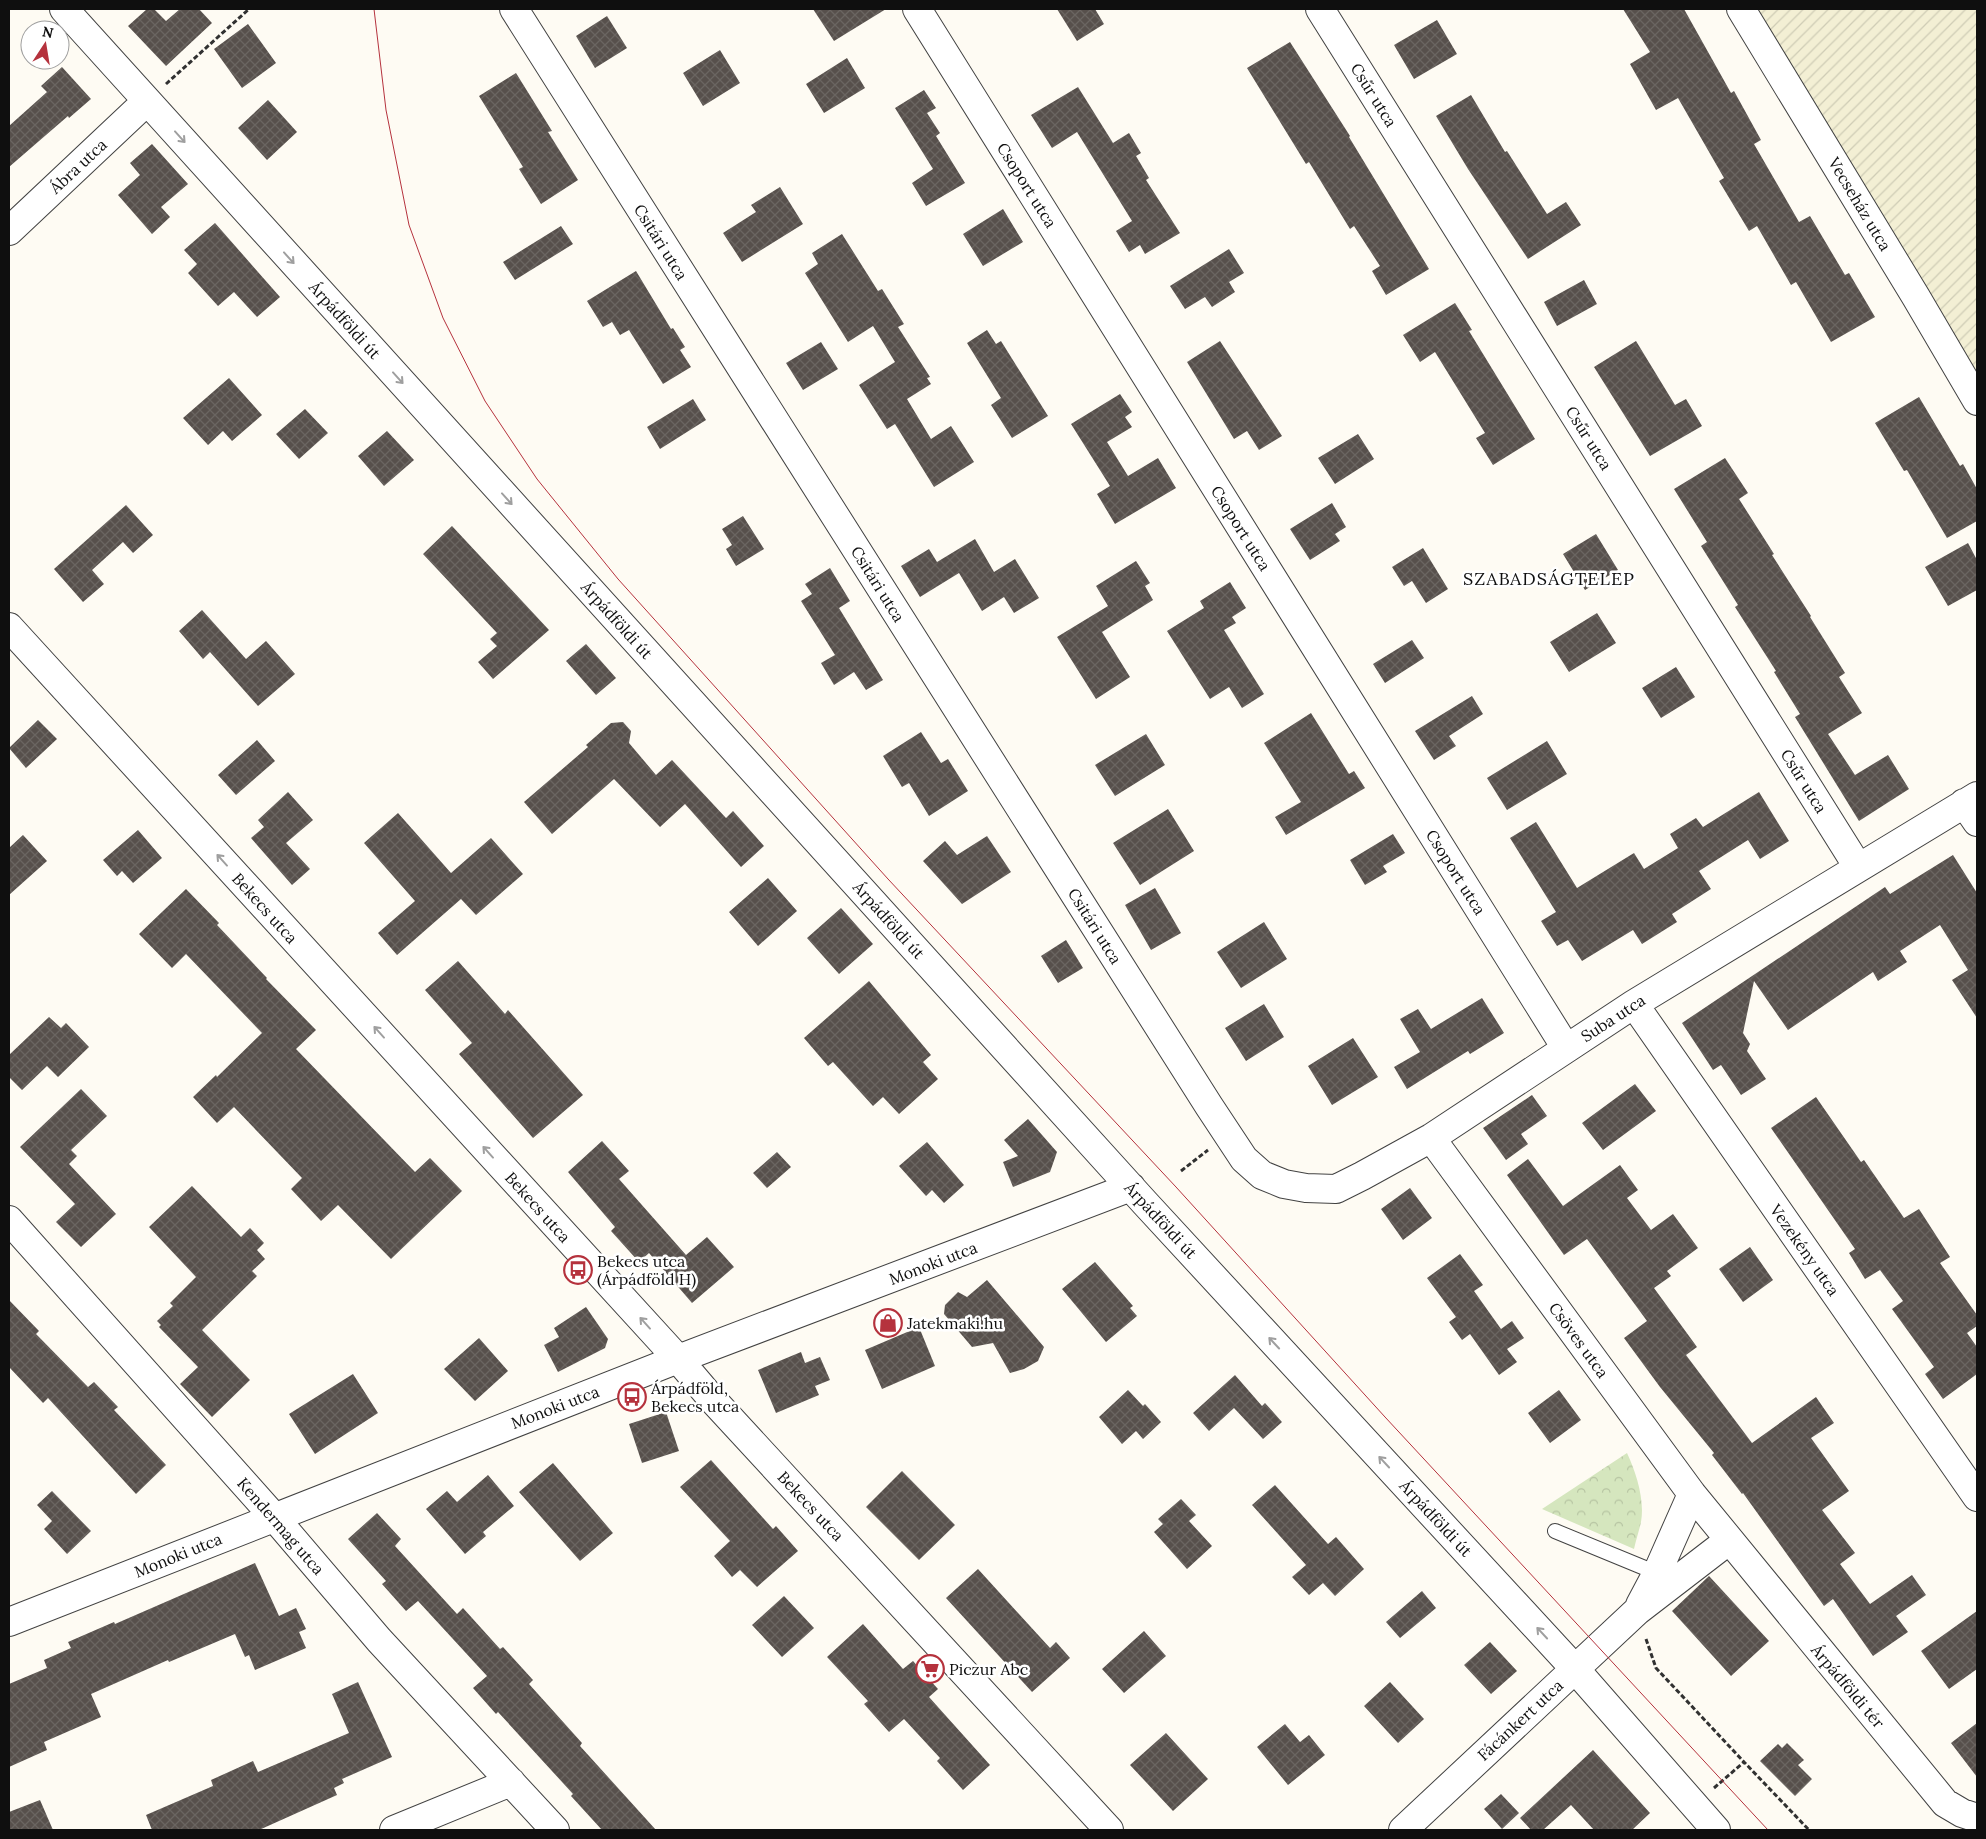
<svg xmlns="http://www.w3.org/2000/svg" width="1986" height="1839" viewBox="0 0 1986 1839" font-family="Lora,serif">
<style>
.farmland{fill:url(#farmland-furrows)}
.park{fill:url(#park-crowns)}
.building{fill:url(#building-cross-hatch)}
.lines{fill:none;stroke-linecap:round;stroke-linejoin:round}
.service-casing{stroke:#424242;stroke-width:16}
.minor-casing{stroke:#424242;stroke-width:30}
.tertiary-casing{stroke:#424242;stroke-width:30}
.path{stroke:#313131;stroke-width:3;stroke-dasharray:5 2.5;stroke-linecap:butt}
.service{stroke:#fff;stroke-width:14}
.minor{stroke:#fff;stroke-width:28}
.tertiary{stroke:#fff;stroke-width:28}
.tram{stroke:#b5323d;stroke-width:1}
.oneway{stroke:#9f9f9f}
.labels{text-anchor:middle;dominant-baseline:central;stroke-width:5;stroke-linejoin:round;paint-order:stroke}
.street-label{font-size:16px;fill:#0f0f0f;stroke:#fff}
.poi-label{font-size:16px;fill:#0f0f0f;stroke:#fff;text-anchor:start}
.neighbourhood-label{font-size:18px;letter-spacing:1px;fill:#0f0f0f;stroke:#fff}
</style>
<defs>
<pattern id="farmland-furrows" width="10" height="10" patternUnits="userSpaceOnUse" patternTransform="scale(1.25)"><rect width="10" height="10" fill="#f3efd4"/><path d="M-1 1l2-2M0 10L10 0M9 11l2-2" fill="none" stroke="#cfccb5"/></pattern>
<pattern id="park-crowns" width="20" height="18" patternUnits="userSpaceOnUse" patternTransform="scale(1.25)"><rect width="20" height="18" fill="#d5e6be"/><path d="M2 6a3 3 0 1 1 6 0M12 15a3 3 0 1 1 6 0" fill="none" stroke="#b6c4a2"/></pattern>
<pattern id="building-cross-hatch" width="8" height="8" patternUnits="userSpaceOnUse" patternTransform="scale(1.25)"><rect width="8" height="8" fill="#57504c"/><path d="M0 0l8 8M0 8l8-8" fill="none" stroke="#6a6561"/></pattern>
</defs>
<rect width="100%" height="100%" fill="#fefbf3"/>
<path class="farmland" d="M1755 9H1977V377Z"/>
<path class="park" d="M1627 1453C1636 1472 1645 1500 1641 1522 1639 1531 1636 1540 1634 1549L1542 1509Z"/>
<path class="building" d="M147 9H154L166 21 180 9H199L212 23 166 66 128 26Z
M813 9H886L834 41Z
M1057 9H1095L1104 24 1077 41Z
M1623 9H1684L1731 93 1734 91 1761 140 1754 144 1799 222 1810 216 1845 275 1849 273 1875 317 1831 342 1796 282 1791 285 1757 226 1749 231 1719 181 1724 178 1678 98 1656 110 1630 64 1650 52Z
M607 16 627 48 595 68 576 36Z
M1437 20 1457 54 1414 79 1394 45Z
M248 24 276 63 242 88 214 49Z
M1290 42 1350 136 1349 137 1429 269 1386 295 1372 271 1380 266 1354 226 1350 229 1309 162 1306 164 1247 68Z
M720 50 740 83 703 106 683 73Z
M847 58 865 88 824 113 806 84Z
M62 67 91 99 69 118 68 116 9 167V126L47 92 41 86Z
M516 73 552 131 548 132 578 180 541 204 519 169 523 167 479 96Z
M1078 87 1113 143 1129 133 1141 153 1136 156 1149 178 1146 180 1180 233 1145 254 1140 245 1129 252 1116 231 1132 221 1077 132 1052 148 1031 115Z
M924 90 936 108 927 113 940 133 936 136 965 183 926 206 912 183 933 169 895 108Z
M1471 95 1505 152 1507 151 1547 214 1566 202 1581 225 1528 259 1468 169 1436 116Z
M268 100 297 132 267 160 238 128Z
M152 144 188 184 161 207 170 217 152 234 118 195 140 175 130 163Z
M780 187 803 224 742 262 723 233 756 212 751 205Z
M1003 209 1023 242 983 266 963 234Z
M215 223 280 297 257 317 234 292 218 306 188 273 197 264 184 250Z
M561 226 573 244 515 280 503 262Z
M842 234 878 291 882 289 904 324 898 327 930 377 927 378 931 384 907 399 931 439 951 426 974 462 934 487 895 424 887 429 859 385 895 362 873 326 848 342 805 273 818 264 812 253Z
M1229 249 1244 273 1229 282 1235 292 1212 307 1205 297 1185 309 1170 286Z
M636 271 671 329 673 328 685 347 680 350 691 367 663 384 629 330 620 335 612 322 603 327 587 301Z
M1584 280 1597 304 1557 326 1544 302Z
M1455 303 1472 330 1469 331 1535 439 1493 465 1476 438 1485 433 1435 352 1420 362 1403 335Z
M987 330 996 344 1001 341 1048 416 1012 438 991 405 1001 398 967 343Z
M1220 341 1282 436 1259 450 1247 431 1234 439 1187 362Z
M1636 341 1675 405 1686 399 1702 426 1650 456 1594 367Z
M821 342 838 369 803 390 786 363Z
M229 378 262 415 232 441 223 431 208 445 183 418Z
M1120 394 1132 412 1125 417 1132 427 1107 442 1128 476 1158 458 1176 488 1115 524 1097 494 1110 486 1071 424Z
M1919 397 1960 466 1963 464 1977 489V521L1947 538 1907 470 1904 471 1875 423Z
M693 399 706 420 660 449 647 427Z
M305 409 328 433 299 459 276 434Z
M387 431 414 460 384 486 358 456Z
M1358 434 1374 459 1335 484 1318 458Z
M1725 458 1748 493 1739 499 1774 554 1772 555 1811 616 1810 617 1845 673 1839 677 1862 713 1828 734 1855 775 1888 755 1909 789 1859 821 1795 717 1800 714 1774 672 1776 671 1735 607 1738 605 1701 546 1707 542 1674 489Z
M1332 503 1346 527 1335 534 1340 541 1310 560 1290 529Z
M126 505 153 535 133 553 123 542 92 570 104 584 83 602 54 569Z
M743 516 764 549 736 566 726 549 732 545 722 529Z
M452 526 549 630 493 679 478 662 497 646 490 639 497 633 423 554Z
M1596 534 1618 570 1585 590 1563 554Z
M975 539 994 572 1015 559 1039 598 1014 613 1004 597 982 611 959 573 920 597 901 566 929 549 937 562Z
M1968 543 1977 560V590L1948 606 1925 567Z
M1423 548 1448 589 1426 603 1412 581 1404 586 1392 567Z
M1136 561 1150 583 1145 586 1153 600 1102 632 1130 677 1096 699 1057 637 1108 606 1096 586Z
M830 568 850 601 839 608 883 680 866 690 854 672 834 685 821 663 835 655 801 601 812 594 805 584Z
M1230 582 1246 608 1232 617 1236 623 1224 630 1264 694 1242 708 1229 687 1210 699 1167 631 1204 608 1200 601Z
M202 610 246 659 266 641 295 674 258 706 210 652 203 659 179 631Z
M1597 613 1616 643 1569 672 1550 642Z
M1412 640 1424 658 1385 683 1373 664Z
M586 644 616 678 596 695 566 661Z
M1676 667 1695 697 1661 718 1642 688Z
M1472 696 1483 714 1449 736 1456 746 1434 760 1415 731Z
M1311 713 1349 774 1354 771 1365 788 1286 835 1275 817 1301 802 1264 743Z
M38 720 57 739 26 768 9 748Z
M623 722 631 731 629 743 656 775 672 760 726 818 733 811 764 846 741 867 685 804 660 827 614 779 552 834 524 802 588 747 586 745 611 723Z
M921 732 941 763 948 759 968 791 929 816 909 783 902 787 883 756Z
M1146 734 1165 765 1115 796 1095 765Z
M257 740 275 761 236 795 218 775Z
M1547 741 1567 774 1507 810 1487 778Z
M288 792 313 820 286 843 310 869 292 885 251 838 264 827 258 820Z
M1759 792 1789 841 1760 859 1748 840 1699 871 1711 889 1672 914 1677 922 1642 944 1633 930 1582 961 1568 940 1557 946 1541 921 1556 912 1510 838 1536 822 1577 888 1634 853 1644 869 1678 848 1670 834 1696 818 1703 827Z
M1168 809 1194 851 1140 885 1113 843Z
M398 813 451 873 491 838 523 874 476 915 461 899 397 955 378 933 415 901 364 843Z
M138 830 162 858 133 883 122 871 117 876 103 860Z
M1393 834 1405 853 1383 866 1387 872 1365 885 1350 860Z
M23 835 47 861 9 895V848Z
M987 836 1011 872 962 904 923 861 945 841 957 855Z
M1953 855 1977 893V1018L1952 980 1968 970 1940 925 1900 951 1907 962 1878 981 1873 972 1788 1030 1754 981 1743 1033 1750 1044 1747 1051 1766 1079 1741 1095 1721 1065 1713 1070 1682 1023 1885 887 1890 894Z
M768 878 797 911 758 946 729 912Z
M1155 888 1181 933 1151 950 1125 905Z
M186 889 219 923 217 925 267 978 266 979 316 1030 296 1049 415 1172 430 1158 462 1191 391 1259 338 1205 321 1221 291 1189 302 1178 234 1107 217 1123 193 1097 216 1075 217 1077 262 1033 186 954 172 968 139 934Z
M841 908 873 944 839 974 807 938Z
M1264 922 1287 959 1241 988 1217 952Z
M1066 940 1083 968 1058 983 1041 956Z
M458 961 505 1014 508 1010 583 1095 533 1138 459 1054 472 1043 425 990Z
M869 981 931 1055 923 1062 938 1079 899 1114 883 1097 873 1106 833 1062 828 1066 804 1038Z
M1482 998 1504 1033 1470 1054 1468 1051 1407 1089 1394 1067 1420 1052 1400 1019 1418 1009 1431 1029Z
M1264 1004 1284 1037 1246 1061 1225 1028Z
M49 1017 61 1028 66 1023 89 1047 58 1077 47 1066 22 1090 9 1077V1055Z
M1353 1038 1378 1077 1332 1105 1308 1066Z
M1635 1084 1656 1111 1603 1150 1582 1123Z
M81 1089 107 1116 71 1150 77 1156 69 1164 116 1214 81 1247 56 1222 75 1204 20 1147Z
M1532 1095 1547 1116 1521 1134 1528 1144 1506 1160 1483 1128Z
M1816 1097 1861 1162 1864 1160 1904 1218 1919 1209 1950 1257 1940 1263 1977 1315V1326L1967 1333 1977 1347V1374L1943 1399 1925 1374 1934 1367 1892 1309 1903 1301 1880 1270 1865 1279 1849 1253 1855 1249 1771 1128Z
M1028 1119 1057 1152 1050 1172 1013 1187 1003 1162 1018 1156 1004 1140Z
M602 1141 629 1171 619 1179 686 1255 707 1237 734 1267 692 1303 649 1253 639 1262 611 1231 615 1227 568 1172Z
M927 1142 964 1185 944 1203 932 1190 926 1196 899 1166Z
M777 1152 791 1167 767 1188 753 1173Z
M1528 1159 1563 1206 1620 1165 1638 1190 1627 1198 1651 1230 1673 1214 1698 1248 1667 1271 1671 1276 1654 1288 1697 1347 1686 1355 1752 1443 1816 1397 1834 1423 1811 1438 1849 1491 1822 1510 1855 1553 1840 1564 1870 1604 1912 1575 1926 1595 1896 1616 1908 1632 1873 1656 1833 1599 1824 1606 1743 1493 1742 1494 1712 1455 1714 1453 1660 1387 1624 1338 1647 1321 1587 1239 1564 1255 1507 1175Z
M192 1186 241 1237 250 1228 264 1243 257 1250 265 1259 252 1271 257 1276 202 1330 250 1380 212 1417 180 1384 198 1367 159 1327 161 1325 157 1321 173 1306 170 1303 196 1277 149 1227Z
M1410 1188 1432 1218 1403 1240 1381 1209Z
M1750 1247 1773 1280 1743 1302 1719 1269Z
M1460 1254 1483 1285 1474 1291 1501 1329 1512 1321 1524 1338 1507 1349 1517 1362 1499 1375 1470 1334 1462 1340 1449 1322 1456 1317 1427 1278Z
M1095 1262 1133 1306 1130 1308 1137 1316 1106 1342 1062 1289Z
M987 1280 1044 1347 1038 1361 1024 1369 1010 1373 993 1343 972 1347 944 1314 945 1305 958 1292 967 1297Z
M9 1300 39 1331 36 1334 88 1387 94 1382 118 1407 114 1410 166 1465 136 1494 48 1398 43 1403 9 1367Z
M586 1307 608 1339 605 1348 558 1372 544 1345 559 1337 554 1328Z
M919 1327 935 1366 882 1389 865 1350Z
M479 1338 508 1371 475 1401 444 1369Z
M801 1352 805 1363 820 1357 830 1380 815 1386 819 1395 776 1413 758 1370Z
M353 1374 378 1413 315 1454 289 1414Z
M1235 1375 1262 1406 1265 1403 1282 1422 1263 1439 1234 1408 1209 1431 1193 1413Z
M1128 1390 1143 1406 1145 1404 1161 1422 1143 1439 1136 1431 1122 1444 1099 1417Z
M1559 1390 1581 1420 1550 1443 1528 1413Z
M666 1412 679 1451 642 1463 629 1424Z
M711 1460 773 1529 776 1526 798 1551 757 1587 740 1570 732 1577 714 1556 730 1541 680 1487Z
M553 1463 613 1533 580 1561 519 1492Z
M902 1471 955 1525 919 1560 866 1507Z
M488 1475 514 1506 483 1532 486 1536 465 1554 426 1509 447 1491 457 1502Z
M1275 1485 1328 1544 1336 1537 1364 1569 1335 1596 1323 1583 1309 1595 1292 1577 1306 1565 1252 1505Z
M52 1491 91 1531 67 1554 44 1529 52 1521 37 1505Z
M1181 1499 1196 1515 1189 1521 1212 1546 1187 1569 1154 1532 1163 1524 1158 1519Z
M377 1513 401 1539 395 1546 457 1614 463 1608 500 1649 503 1647 533 1680 529 1684 582 1743 580 1746 656 1830H602L571 1796 573 1794 498 1712 496 1714 473 1688 487 1676 418 1601 406 1611 382 1584 386 1581 348 1539Z
M255 1563 279 1616 296 1608 306 1629 299 1632 306 1648 255 1670 249 1655 245 1657 235 1634 169 1662 168 1660 91 1694 101 1717 44 1742 47 1750 9 1767V1684L47 1668 44 1660 71 1648 68 1642 114 1622 115 1624Z
M978 1569 1050 1648 1056 1642 1070 1658 1032 1692 946 1598Z
M1709 1576 1769 1641 1731 1676 1672 1611Z
M1422 1591 1436 1608 1400 1638 1386 1622Z
M784 1596 814 1628 782 1657 752 1625Z
M1977 1611V1669L1949 1689 1921 1651Z
M863 1624 903 1669 913 1661 938 1689 929 1697 990 1765 963 1790 937 1761 940 1758 904 1719 889 1732 864 1704 868 1701 827 1657Z
M1144 1631 1166 1656 1124 1693 1102 1669Z
M1490 1642 1517 1671 1491 1694 1464 1665Z
M358 1682 392 1757 342 1779 344 1783 334 1788 337 1795 259 1830H152L146 1815 213 1786 211 1780 253 1761 258 1772 349 1733 332 1694Z
M1390 1682 1424 1719 1398 1743 1364 1706Z
M1977 1723V1777L1951 1743Z
M1285 1724 1300 1742 1309 1735 1325 1755 1288 1785 1257 1747Z
M1166 1733 1208 1779 1173 1811 1130 1765Z
M1787 1743 1804 1760 1798 1765 1812 1779 1795 1796 1760 1761 1778 1744 1782 1748Z
M1593 1750 1650 1813 1632 1830H1594L1571 1805 1543 1830H1531L1520 1818Z
M1501 1794 1519 1813 1502 1829 1484 1809Z
M40 1800 53 1830H9V1812Z"/>
<g class="lines">
<defs>
<path id="service" d="M1555 1531 1657 1573"/>
<path id="minor" d="M64 9 1145 1203 1575 1669 1716 1830
M514 9 1209 1106 1244 1159 1262 1175 1284 1184 1306 1188 1336 1189 1362 1176 1431 1138 1634 1004 1977 796
M917 9 1566 1048
M1320 9 1858 867
M1741 9 1916 297 1977 401
M9 231 147 101
M1964 803 1977 822
M1634 1004 1977 1497
M1431 1138 1692 1494 1945 1803 1962 1813 1977 1818
M9 1220 274 1517 379 1640 555 1830
M1640 1605 1657 1573 1692 1494
M394 1830 511 1782
M1109 1830 712 1399 678 1359 1131 1187
M1403 1830 1637 1611 1728 1541"/>
<path id="tertiary" d="M9 627 678 1359 9 1622"/>
</defs>
<use href="#service" class="service-casing"/>
<use href="#minor" class="minor-casing"/>
<use href="#tertiary" class="tertiary-casing"/>
<path class="path" d="M166 84 249 9
M1181 1171 1208 1150
M1646 1639 1656 1668 1744 1762
M1714 1788 1744 1762 1809 1830"/>
<use href="#service" class="service"/>
<use href="#minor" class="minor"/>
<use href="#tertiary" class="tertiary"/>
<path class="tram" d="M374 9 386 110 409 225 443 318 485 401 537 479 618 579 888 879 1176 1187 1385 1417 1768 1830"/>
</g>
<defs><path id="oneway-shaft" d="M-6 0H5M1.5-3L5.5 0L1.5 3" fill="none" stroke-width="1.6" stroke-linecap="round" stroke-linejoin="round" transform="scale(1.25)"/></defs>
<g class="oneway">
<use href="#oneway-shaft" transform="translate(180 137) rotate(48)"/>
<use href="#oneway-shaft" transform="translate(289 258) rotate(48)"/>
<use href="#oneway-shaft" transform="translate(398 378) rotate(48)"/>
<use href="#oneway-shaft" transform="translate(507 499) rotate(48)"/>
<use href="#oneway-shaft" transform="translate(222 860) rotate(-132)"/>
<use href="#oneway-shaft" transform="translate(379 1032) rotate(-132)"/>
<use href="#oneway-shaft" transform="translate(488 1152) rotate(-132)"/>
<use href="#oneway-shaft" transform="translate(645 1323) rotate(-132)"/>
<use href="#oneway-shaft" transform="translate(1274 1343) rotate(-133)"/>
<use href="#oneway-shaft" transform="translate(1384 1462) rotate(-133)"/>
<use href="#oneway-shaft" transform="translate(1542 1633) rotate(-133)"/>
</g>
<defs>
<symbol id="bus-ring" viewBox="-11 -11 22 22"><circle r="9.5" fill="#fff" stroke="#b5323d" stroke-width="1.5"/><path d="M-5-6H5V4H4V6H2V4H-2V6H-4V4H-5ZM-3.5-4V0h7V-4ZM-3.5 1.2v1.5H-2V1.2ZM2 1.2v1.5H3.5V1.2Z" fill="#b5323d"/></symbol>
<symbol id="shop-ring" viewBox="-11 -11 22 22"><circle r="9.5" fill="#fff" stroke="#b5323d" stroke-width="1.5"/><path d="M-5-2.5h2.3a2.7 3.5 0 0 1 5.4 0H5L5.5 6h-11ZM-1.5-2.5h3a1.5 2.3 0 0 0-3 0Z" fill="#b5323d"/></symbol>
<symbol id="supermarket-ring" viewBox="-11 -11 22 22"><circle r="9.5" fill="#fff" stroke="#b5323d" stroke-width="1.5"/><path d="M-6-5.5h2.5l.6 2H6L4.5 2H-2.5L-4.4-4H-6ZM-1.5 3.2a1.3 1.3 0 1 0 .1 0ZM3 3.2a1.3 1.3 0 1 0 .1 0Z" fill="#b5323d"/></symbol>
</defs>
<g fill-rule="evenodd">
<use href="#bus-ring" x="562" y="1254" width="32" height="32"/>
<use href="#shop-ring" x="872" y="1307" width="32" height="32"/>
<use href="#bus-ring" x="616" y="1381" width="32" height="32"/>
<use href="#supermarket-ring" x="914" y="1653" width="32" height="32"/>
</g>
<g class="labels">
<g class="street-label">
<text transform="translate(1374 95) rotate(58)">Csűr utca</text>
<text transform="translate(78 166) rotate(-43)">Ábra utca</text>
<text transform="translate(1027 185) rotate(58)">Csoport utca</text>
<text transform="translate(1860 204) rotate(59)">Vecseház utca</text>
<text transform="translate(661 242) rotate(58)">Csitári utca</text>
<text transform="translate(345 320) rotate(48)">Árpádföldi út</text>
<text transform="translate(1589 438) rotate(58)">Csűr utca</text>
<text transform="translate(1241 528) rotate(58)">Csoport utca</text>
<text transform="translate(878 584) rotate(58)">Csitári utca</text>
<text transform="translate(617 620) rotate(48)">Árpádföldi út</text>
<text transform="translate(1804 781) rotate(58)">Csűr utca</text>
<text transform="translate(1456 872) rotate(58)">Csoport utca</text>
<text transform="translate(265 908) rotate(48)">Bekecs utca</text>
<text transform="translate(889 920) rotate(48)">Árpádföldi út</text>
<text transform="translate(1095 926) rotate(58)">Csitári utca</text>
<text transform="translate(1613 1018) rotate(-33)">Suba utca</text>
<text transform="translate(538 1207) rotate(48)">Bekecs utca</text>
<text transform="translate(1161 1220) rotate(47)">Árpádföldi út</text>
<text transform="translate(1805 1250) rotate(55)">Vezekény utca</text>
<text transform="translate(933 1263) rotate(-21)">Monoki utca</text>
<text transform="translate(1579 1340) rotate(54)">Csöves utca</text>
<text transform="translate(555 1407) rotate(-21)">Monoki utca</text>
<text transform="translate(811 1506) rotate(47)">Bekecs utca</text>
<text transform="translate(1436 1518) rotate(47)">Árpádföldi út</text>
<text transform="translate(281 1526) rotate(49)">Kendermag utca</text>
<text transform="translate(178 1555) rotate(-22)">Monoki utca</text>
<text transform="translate(1848 1686) rotate(50)">Árpádföldi tér</text>
<text transform="translate(1520 1720) rotate(-43)">Fácánkert utca</text>
</g>
<g class="poi-label">
<text x="597" y="1261">Bekecs utca<tspan x="597" dy="18">(Árpádföld H)</tspan></text>
<text x="907" y="1323">Jatekmaki.hu</text>
<text x="651" y="1388">Árpádföld,<tspan x="651" dy="18">Bekecs utca</tspan></text>
<text x="949" y="1669">Piczur Abc</text>
</g>
<g class="neighbourhood-label">
<text x="1549" y="578">SZABADSÁGTELEP</text>
</g>
</g>
<rect width="1986" height="1839" fill="none" stroke="#0f0f0f" stroke-width="20"/>
<g transform="translate(45 45) rotate(12)"><circle r="24" fill="#ffffff" stroke="#9f9f9f"/>
<path d="M0-4L9 19L0 12L-9 19Z" fill="#b5323d"/>
<text y="-8" font-size="14" font-weight="bold" text-anchor="middle" fill="#0f0f0f">N</text>
</g>
</svg>
